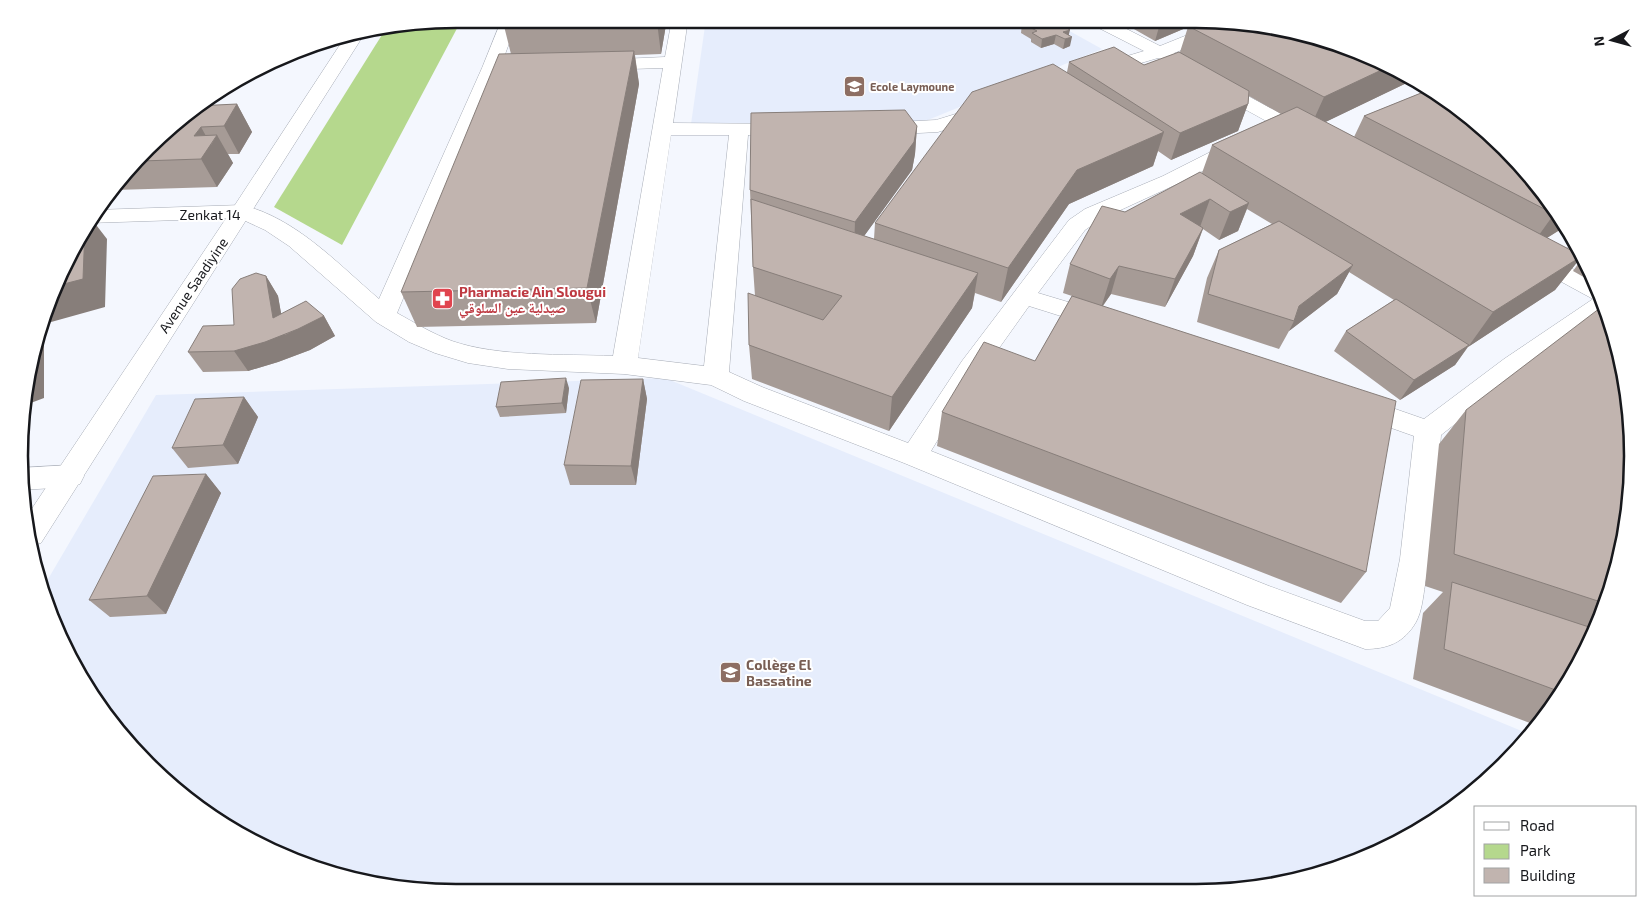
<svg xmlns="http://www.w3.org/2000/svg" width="1652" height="911" viewBox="0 0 1652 911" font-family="'Exo 2','Noto Naskh Arabic',sans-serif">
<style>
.built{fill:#e6edfc}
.green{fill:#b5d88d}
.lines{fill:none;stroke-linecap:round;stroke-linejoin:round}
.street-casing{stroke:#a7acb6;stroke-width:1}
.secondary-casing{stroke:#a7acb6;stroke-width:1}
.street{fill:#fff;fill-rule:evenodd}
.secondary{fill:#fff;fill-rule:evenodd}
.wall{fill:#a69b96}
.shaded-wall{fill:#877e7a}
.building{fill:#c1b4af;stroke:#877e7a}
.labels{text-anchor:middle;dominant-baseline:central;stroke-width:4;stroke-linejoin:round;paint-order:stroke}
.far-education-label{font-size:11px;font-weight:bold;fill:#785e54;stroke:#fff;text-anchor:start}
.street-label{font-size:14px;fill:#17181c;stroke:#fff}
.health-label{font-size:14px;font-weight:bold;fill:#be3a42;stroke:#fff;text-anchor:start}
.education-label{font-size:14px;font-weight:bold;fill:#785e54;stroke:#fff;text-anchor:start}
.rim{fill:none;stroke:#17181c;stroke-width:2.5}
</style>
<rect width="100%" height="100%" fill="#f4f7fe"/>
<path class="built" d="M706 19H1048L1102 49 918 124H691Z
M665 378 1529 734 1506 764 1439 819 1337 869 1253 889 427 891 315 869 237 834 127 743 52 622 44 586 156 395Z"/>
<path class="green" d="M455 19H462L342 245 274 207 385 30Z"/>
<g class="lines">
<defs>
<path id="street" d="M502 19H518L500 68 397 313C415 323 433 334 452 341 498 357 564 354 613 356L663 68 598 70 592 69 589 65 592 61 598 60 665 57 672 19H688L673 123 787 124 794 126 797 130 794 134 748 135 729 372 762 387 908 443 962 361 1069 220 1085 209 1163 176 1234 140 1241 138 1248 140 1251 144 1248 148 1177 184 1101 219 1085 230 1038 293 1108 314 1111 320 1108 326 1099 328 1029 306 960 403 931 451 1269 586 1365 621H1378L1390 608 1400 559 1414 436 1349 413 1345 406 1349 399 1358 396 1424 419 1504 359 1593 299 1525 262 1522 257 1525 252 1533 250 1551 257 1576 243 1584 256 1569 267 1595 281 1607 312 1522 371 1441 435C1437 485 1434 536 1425 585 1423 597 1422 611 1416 622 1404 643 1387 649 1365 649L1247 605 904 463 744 401 711 385 624 374 508 369 468 363 435 353 409 342 376 322 289 246 265 230 239 218 88 223 95 210 242 205C296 218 338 264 379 299L482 68ZM671 135H729L704 366 638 358Z
M1089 20H1109L1160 46 1212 25H1224L1226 29 1224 33 1174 53 1178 57 1175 61 1169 62 1158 58 1100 75 1094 74 1091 70 1094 66 1144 51 1091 24Z
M1216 81 1222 82 1313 131 1316 135 1313 139 1306 141 1299 139 1210 90 1207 86 1210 82Z
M985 105 992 107 994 111 992 115 938 132 880 135 873 133 870 129 873 125 880 123 936 120Z
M70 465 80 468 84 476 80 484 70 487 21 490V468Z"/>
<path id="secondary" d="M361 34 363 36 41 543 34 545 27 516 231 211 345 37Z"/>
</defs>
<use href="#street" class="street-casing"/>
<use href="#secondary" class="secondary-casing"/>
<use href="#street" class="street"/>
<use href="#secondary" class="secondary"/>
</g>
<path class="wall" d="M507 19H667L661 54 635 55 639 84 596 323 417 327 401 292 511 54 504 26Z
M1118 20H1225L1415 79 1325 122 1354 137 1364 116 1431 89 1566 226 1547 238 1582 256 1555 290 1468 347 1455 365 1400 400 1334 351 1346 331 1394 300 1349 272 1337 294 1289 331 1279 349 1197 322 1207 278 1219 250 1272 224 1247 209 1238 231 1219 240 1203 229 1193 256 1165 307 1111 294 1103 306 1366 572 1341 603 937 446 942 412 1035 361 1072 296 1063 293 1070 264 1125 212 1202 173 1212 145 1281 114 1249 96 1248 104 1238 131 1171 160 1158 151 1153 166 1069 204 1001 302 975 293 972 308 889 431 752 379 749 345 755 296 753 267 750 190 917 126 915 154 912 170 864 236 874 239 875 223 1067 72 1069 62 1144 65 1180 52 1188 27 1155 41Z
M1022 23 1061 24 1069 35 1070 46 1063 49 1054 44 1041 48 1031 42V39L1021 33Z
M237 104 252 132 239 154H228L233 163 217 187 114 190 190 109Z
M1584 256 1588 263 1596 284 1573 271Z
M266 276 278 296 281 314 324 316 335 336 310 350 278 362 248 371 203 372 188 352 234 325Z
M643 379 647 399 636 485H570L564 465Z
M569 388 566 413 500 417 496 407Z
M244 397 258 417 238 464 188 468 172 448Z
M1466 410 1610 596 1575 674 1535 725 1413 679 1423 613 1443 592 1425 586 1439 444Z
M206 474 221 493 166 614 110 617 89 600Z"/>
<path class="shaded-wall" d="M657 19H667L661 54 657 22Z
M1161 20H1205L1188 26V27L1155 41Z
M1070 30 1068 38 1072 37 1070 46 1063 49 1065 39 1063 32Z
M1056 35 1054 44 1041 48 1042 39Z
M634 51 639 84 596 323 587 288Z
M1390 66 1416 78 1415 79 1309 130 1324 97Z
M237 104 252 132 239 154 224 126Z
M1248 104 1238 131 1171 160 1180 133Z
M917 126 915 154 912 170 854 250 855 222Z
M201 127 211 145 217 135 233 163 217 187 201 159 194 136Z
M1164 132 1153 166 1069 204 1001 302 1008 268 1077 170Z
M1210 199 1200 227 1180 214Z
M1249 203 1238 231 1219 240 1230 212Z
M1557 212 1566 226 1529 249 1554 214Z
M90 217 107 239 105 307 44 324V398L28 404 34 342Z
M1203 228 1193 256 1165 307 1175 279Z
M1582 256 1555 290 1468 347 1493 312Z
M1353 265 1337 294 1289 331 1294 321 1299 306Z
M1119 266 1111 294 1101 308 1110 279Z
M978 273 972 308 889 431 892 397Z
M266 276 278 296 285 335 324 316 335 336 310 350 278 362 248 371 234 351 273 318Z
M1469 345 1455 365 1400 400 1414 380Z
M566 378 569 388 566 413 562 403Z
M643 379 647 399 636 485 631 466Z
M244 397 258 417 238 464 223 445Z
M206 474 221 493 166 614 147 596Z"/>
<path class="building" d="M507 19H657V22L504 26Z
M1033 19H1061L1062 20 1057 22 1070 30 1063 32 1072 37 1065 39 1056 35 1042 39 1032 33 1037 31 1022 23Z
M1205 20H1225L1312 37 1318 40 1322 39 1337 42 1390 66 1324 97 1188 26Z
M1114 47 1144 65 1179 52 1249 91 1248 104 1180 133 1069 62Z
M634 51 587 288 401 292 499 54Z
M1053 64 1164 132 1077 170 1008 268 875 223 972 92Z
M1431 89 1485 127 1543 190 1557 212 1554 214 1364 116Z
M237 104 224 126 201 127 194 136 217 135 201 159 141 161 190 109 196 106Z
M1297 107 1582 256 1493 312 1212 145Z
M905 110 917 126 914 142 855 222 750 190 751 113Z
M1200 172 1249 203 1230 212 1210 199 1180 214 1203 228 1175 279 1119 266 1110 279 1070 264 1102 206 1125 212Z
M751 199 978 273 892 397 749 345 748 293 823 320 842 296 753 267Z
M1279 221 1353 265 1299 306 1294 321 1208 294 1219 250Z
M85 228 83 279 60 285Z
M256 273 266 276 273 318 306 301 324 316 298 329 265 342 234 351 188 352 203 326 234 325 232 289 240 279Z
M1072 296 1396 401 1366 572 942 412 984 342 1035 361Z
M1396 299 1469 345 1414 380 1346 331Z
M1604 305 1618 343 1632 427 1629 513 1610 596 1607 604 1454 554 1466 410Z
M566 378 562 403 496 407 501 382Z
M643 379 631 466 564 465 581 380Z
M244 397 223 445 172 448 195 399Z
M206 474 147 596 89 600 153 476Z
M1452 582 1595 629 1575 674 1561 692 1444 649Z"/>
<defs>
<symbol id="school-square" viewBox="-11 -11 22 22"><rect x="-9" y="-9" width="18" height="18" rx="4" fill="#8d6e63" stroke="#fff"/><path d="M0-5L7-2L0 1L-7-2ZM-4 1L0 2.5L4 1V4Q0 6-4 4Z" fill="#fff"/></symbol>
<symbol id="pharmacy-square" viewBox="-11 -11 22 22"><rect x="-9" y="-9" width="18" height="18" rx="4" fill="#e0444e" stroke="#fff"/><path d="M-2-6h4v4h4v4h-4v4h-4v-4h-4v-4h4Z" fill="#fff"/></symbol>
</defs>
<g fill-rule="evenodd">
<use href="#school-square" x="842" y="74" width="25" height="25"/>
<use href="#pharmacy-square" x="430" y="286" width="25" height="25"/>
<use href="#school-square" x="718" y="660" width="25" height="25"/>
</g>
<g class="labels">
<g class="far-education-label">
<text x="870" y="86">Ecole Laymoune</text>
</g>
<g class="street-label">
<text x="210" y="214">Zenkat 14</text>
<text transform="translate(193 285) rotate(-56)">Avenue Saadiyine</text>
</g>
<g class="health-label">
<text x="459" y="291">Pharmacie Ain Slougui<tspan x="459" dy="16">صيدلية عين السلوقي</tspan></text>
</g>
<g class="education-label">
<text x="746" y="664">Collège El<tspan x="746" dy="16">Bassatine</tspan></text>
</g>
</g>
<path d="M0 0H1652V911H0ZM456 28H1196A428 428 0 0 1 1624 456V456A428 428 0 0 1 1196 884H456A428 428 0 0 1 28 456V456A428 428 0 0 1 456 28Z" fill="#fff" fill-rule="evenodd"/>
<path class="rim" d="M456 28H1196A428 428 0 0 1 1624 456V456A428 428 0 0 1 1196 884H456A428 428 0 0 1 28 456V456A428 428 0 0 1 456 28Z"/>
<rect x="1474" y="806" width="162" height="90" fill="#ffffff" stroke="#a2a3a4"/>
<rect x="1484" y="822" width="25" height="8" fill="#ffffff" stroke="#a2a3a4"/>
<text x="1520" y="831" font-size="15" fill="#17181c">Road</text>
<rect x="1484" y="844" width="25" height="15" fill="#b5d88d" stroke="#a2a3a4"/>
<text x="1520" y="856" font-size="15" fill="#17181c">Park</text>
<rect x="1484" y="868" width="25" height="15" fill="#c1b4af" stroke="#a2a3a4"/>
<text x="1520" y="881" font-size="15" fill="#17181c">Building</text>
<g transform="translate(1612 40) rotate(264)" stroke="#ffffff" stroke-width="4" paint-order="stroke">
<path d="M0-4L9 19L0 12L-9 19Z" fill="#17181c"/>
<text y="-8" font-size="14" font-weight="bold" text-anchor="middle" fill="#17181c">N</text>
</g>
</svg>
